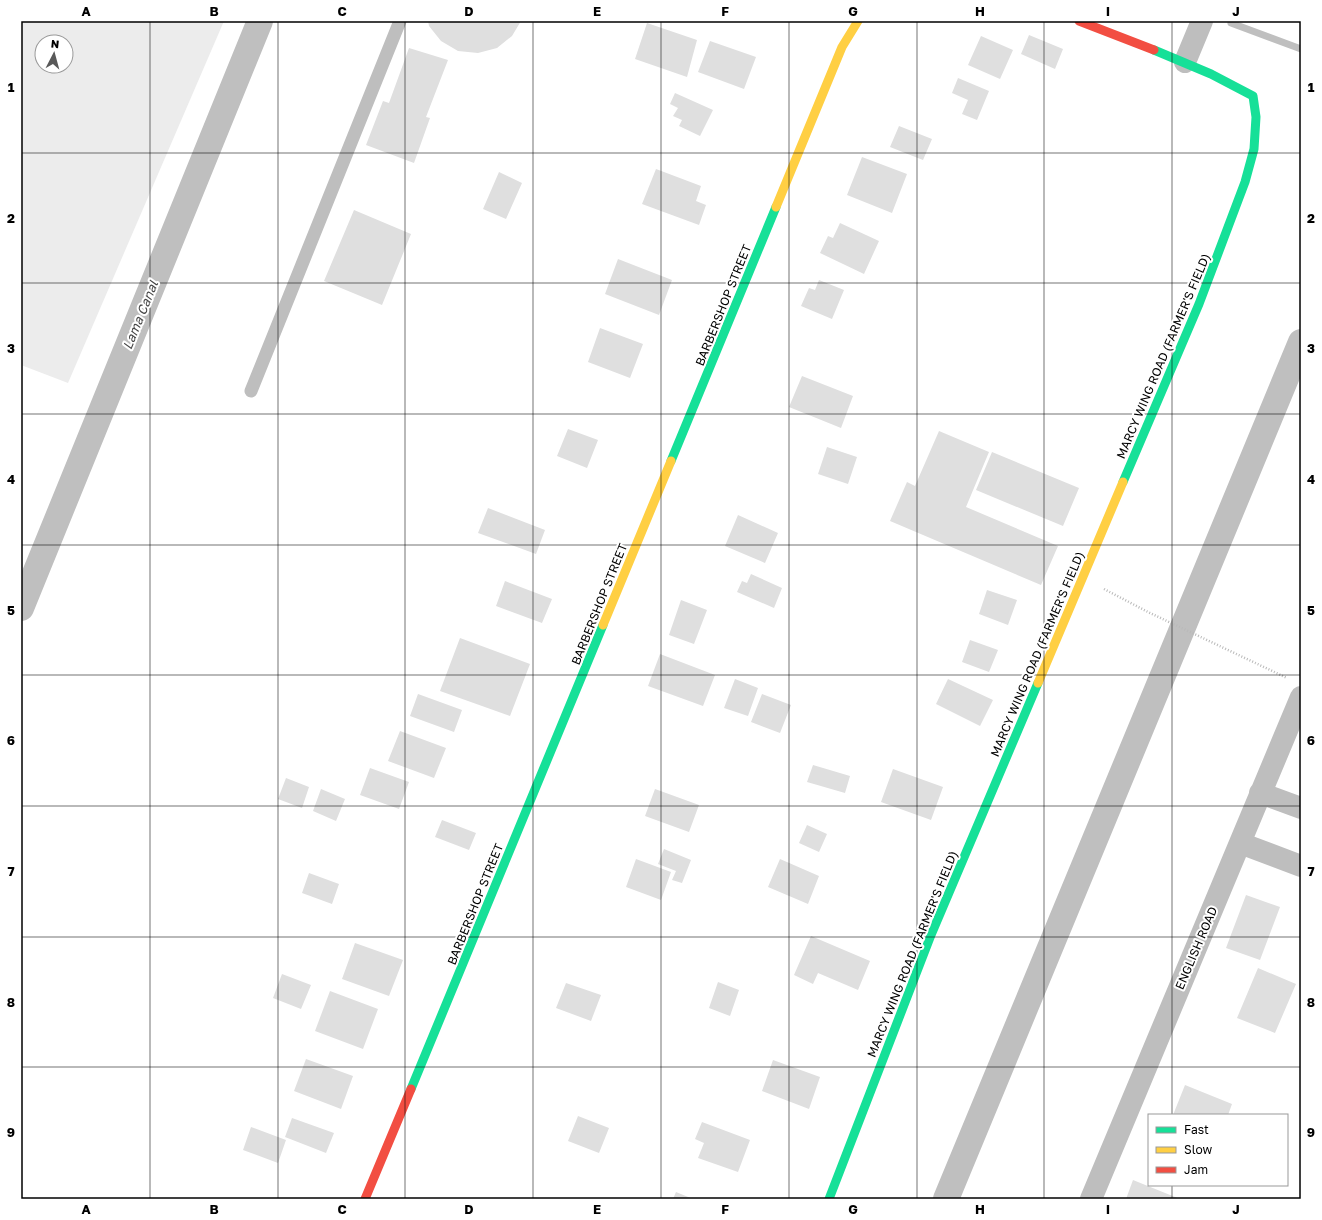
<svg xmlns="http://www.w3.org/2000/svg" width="1322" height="1220" viewBox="0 0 1322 1220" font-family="'Golos Text',sans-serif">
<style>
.green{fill:#ececec;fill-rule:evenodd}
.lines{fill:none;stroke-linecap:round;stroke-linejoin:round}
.stream{stroke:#bfbfbf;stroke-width:7}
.canal{stroke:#bfbfbf;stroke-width:26}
.building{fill:#dfdfdf}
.path{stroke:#b9b9b9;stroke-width:2.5;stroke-dasharray:1 2;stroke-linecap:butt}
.lane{stroke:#bebebe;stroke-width:13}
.street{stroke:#bebebe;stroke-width:22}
.fast{stroke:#16e098;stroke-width:9}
.slow{stroke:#ffcf43;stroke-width:9}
.jam{stroke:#f24e42;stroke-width:9}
.grid{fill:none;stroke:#000;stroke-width:1;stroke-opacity:0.55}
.labels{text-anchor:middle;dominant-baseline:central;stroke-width:4;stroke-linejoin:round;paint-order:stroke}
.street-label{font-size:12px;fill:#000;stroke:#fff}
.water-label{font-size:13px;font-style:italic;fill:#444;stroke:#fff}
.neatline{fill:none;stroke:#000;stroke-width:1.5}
.grid-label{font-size:13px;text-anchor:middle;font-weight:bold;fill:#000}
</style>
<rect width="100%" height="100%" fill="#fff"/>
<path class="green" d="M21 21H224L68 383 21 365ZM42 42H66V66H42Z"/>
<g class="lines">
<path class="stream" d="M1231 23 1301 49"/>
<path class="canal" d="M21 608 260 21
M946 1199 1301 342"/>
</g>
<path class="building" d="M428 21H521L512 36 497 48 478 53 458 51 441 41 429 26Z
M647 23 697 40 687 77 635 59Z
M1029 35 1063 49 1055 69 1021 54Z
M981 36 1013 50 1000 79 968 65Z
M710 41 756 57 744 89 698 72Z
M409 48 448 60 426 117 430 118 414 163 366 145 383 101 389 103Z
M958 78 989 91 977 120 962 114 968 100 952 93Z
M675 93 713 110 700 136 679 126 682 120 673 116 678 108 670 104Z
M899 126 932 139 923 160 890 147Z
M862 157 907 174 892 213 847 195Z
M656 169 701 186 696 201 706 205 699 225 642 204Z
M499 172 522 183 506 219 483 209Z
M354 210 411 234 382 305 324 281Z
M840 223 879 241 864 274 820 253 828 236 833 238Z
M618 259 672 280 659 315 605 294Z
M819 280 844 290 832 319 801 306 809 288 815 290Z
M600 328 643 344 630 378 588 362Z
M802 376 853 396 841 428 789 407Z
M568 429 598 440 587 468 557 456Z
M939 431 989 452 966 507 1058 546 1041 585 890 521 907 482 915 486Z
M827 447 857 457 848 484 818 474Z
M992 452 1079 488 1063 526 976 490Z
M488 508 545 530 536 554 478 533Z
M738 515 778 533 765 563 725 546Z
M751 574 782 588 774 608 737 592 742 581 747 583Z
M505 581 552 599 542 623 496 606Z
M987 590 1017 600 1008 625 979 614Z
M681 600 707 610 694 644 669 635Z
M460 638 530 664 510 716 440 691Z
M970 640 998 650 989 672 962 662Z
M660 654 715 675 703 706 648 686Z
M735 679 758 688 748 716 724 708Z
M948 679 993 700 980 726 936 704Z
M418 694 462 710 454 732 410 716Z
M762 694 791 705 780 733 751 722Z
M400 731 446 748 434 778 388 761Z
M813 765 850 776 845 793 807 782Z
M370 768 409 782 399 809 360 795Z
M893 769 943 787 931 820 881 802Z
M286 778 309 787 302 808 278 799Z
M321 789 345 799 336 821 313 811Z
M655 789 699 805 689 832 645 816Z
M442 820 476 833 469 850 435 837Z
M807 825 827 834 819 852 799 843Z
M664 849 691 860 682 883 672 880 676 871 658 864Z
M636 859 671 872 661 900 626 887Z
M780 859 819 876 808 904 768 887Z
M309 873 339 884 332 904 302 893Z
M1246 895 1280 907 1260 960 1226 948Z
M811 936 870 961 858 990 818 973 813 984 794 975Z
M355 943 403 960 389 996 342 979Z
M1258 968 1296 984 1275 1033 1237 1018Z
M282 974 311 985 301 1009 273 998Z
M718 982 739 990 730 1016 709 1008Z
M566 983 601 995 591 1021 556 1008Z
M330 991 378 1009 363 1049 315 1031Z
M306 1059 353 1076 341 1109 294 1091Z
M773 1060 820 1077 809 1109 762 1091Z
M1185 1085 1232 1104 1228 1115H1173Z
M578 1116 609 1128 599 1153 568 1141Z
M292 1118 334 1133 326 1153 285 1137Z
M702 1122 750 1140 738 1172 698 1158 704 1143 695 1139Z
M251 1127 286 1140 278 1163 243 1150Z
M1133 1180 1180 1199H1126Z
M676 1192 693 1199H673Z"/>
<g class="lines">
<path class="path" d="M1104 589 1148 612 1287 678"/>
<path class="lane" d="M251 391 400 21"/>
<path class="street" d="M1185 62 1202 21
M1260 793 1301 808
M1240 843 1301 866
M1091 1199 1301 697"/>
<path class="fast" d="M671 461 776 207
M1123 482 1199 304 1245 182 1254 149 1256 117 1253 96 1211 74 1154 50
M411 1089 603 625
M829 1199 931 935 1038 683"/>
<path class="slow" d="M776 207 842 47 858 21
M603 625 671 461
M1038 683 1123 482"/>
<path class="jam" d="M1079 21 1154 50
M365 1199 411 1089"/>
</g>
<path class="grid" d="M150 21V1199M278 21V1199M405 21V1199M533 21V1199M661 21V1199M789 21V1199M917 21V1199M1044 21V1199M1172 21V1115M21 153H1301M21 283H1301M21 414H1301M21 545H1301M21 675H1301M21 806H1301M21 937H1301M21 1067H1301M1172 1185V1199"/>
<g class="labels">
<g class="street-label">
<text transform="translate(723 305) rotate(-68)">BARBERSHOP STREET</text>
<text transform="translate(1163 356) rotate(-67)">MARCY WING ROAD (FARMER'S FIELD)</text>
<text transform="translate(599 604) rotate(-68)">BARBERSHOP STREET</text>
<text transform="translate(1037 654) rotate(-67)">MARCY WING ROAD (FARMER'S FIELD)</text>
<text transform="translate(475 904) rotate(-68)">BARBERSHOP STREET</text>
<text transform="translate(1196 948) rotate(-67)">ENGLISH ROAD</text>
<text transform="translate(912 954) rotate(-68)">MARCY WING ROAD (FARMER'S FIELD)</text>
</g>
<g class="water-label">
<text transform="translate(140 315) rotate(-68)">Lama Canal</text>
</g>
</g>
<rect width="1322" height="1220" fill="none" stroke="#ffffff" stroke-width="44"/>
<rect x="1148" y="1114" width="140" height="72" fill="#ffffff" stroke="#999999"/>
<rect x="1156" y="1127" width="20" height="6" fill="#16e098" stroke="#999999"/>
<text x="1184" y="1134" font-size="12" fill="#000000">Fast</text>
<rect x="1156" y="1147" width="20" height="6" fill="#ffcf43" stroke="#999999"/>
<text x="1184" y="1154" font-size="12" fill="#000000">Slow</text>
<rect x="1156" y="1167" width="20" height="6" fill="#f24e42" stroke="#999999"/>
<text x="1184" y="1174" font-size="12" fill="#000000">Jam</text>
<g transform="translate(54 54) rotate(6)"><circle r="19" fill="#ffffff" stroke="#999999"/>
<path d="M0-3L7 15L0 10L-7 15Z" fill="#595959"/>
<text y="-6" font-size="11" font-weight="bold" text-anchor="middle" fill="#000000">N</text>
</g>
<rect x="22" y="22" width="1278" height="1176" class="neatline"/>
<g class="grid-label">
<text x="86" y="16">A</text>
<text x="214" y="16">B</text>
<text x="342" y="16">C</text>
<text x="469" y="16">D</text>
<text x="597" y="16">E</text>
<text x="725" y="16">F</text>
<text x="853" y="16">G</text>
<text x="980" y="16">H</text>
<text x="1108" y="16">I</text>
<text x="1236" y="16">J</text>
<text x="11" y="92">1</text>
<text x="1311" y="92">1</text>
<text x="11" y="223">2</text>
<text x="1311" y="223">2</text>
<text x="11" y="353">3</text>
<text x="1311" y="353">3</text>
<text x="11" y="484">4</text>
<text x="1311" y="484">4</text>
<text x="11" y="615">5</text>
<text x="1311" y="615">5</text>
<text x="11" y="745">6</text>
<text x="1311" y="745">6</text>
<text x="11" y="876">7</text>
<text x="1311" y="876">7</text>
<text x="11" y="1007">8</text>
<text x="1311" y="1007">8</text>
<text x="11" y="1137">9</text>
<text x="1311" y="1137">9</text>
<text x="86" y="1214">A</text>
<text x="214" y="1214">B</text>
<text x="342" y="1214">C</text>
<text x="469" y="1214">D</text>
<text x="597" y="1214">E</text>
<text x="725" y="1214">F</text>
<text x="853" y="1214">G</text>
<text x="980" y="1214">H</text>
<text x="1108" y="1214">I</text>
<text x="1236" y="1214">J</text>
</g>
</svg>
